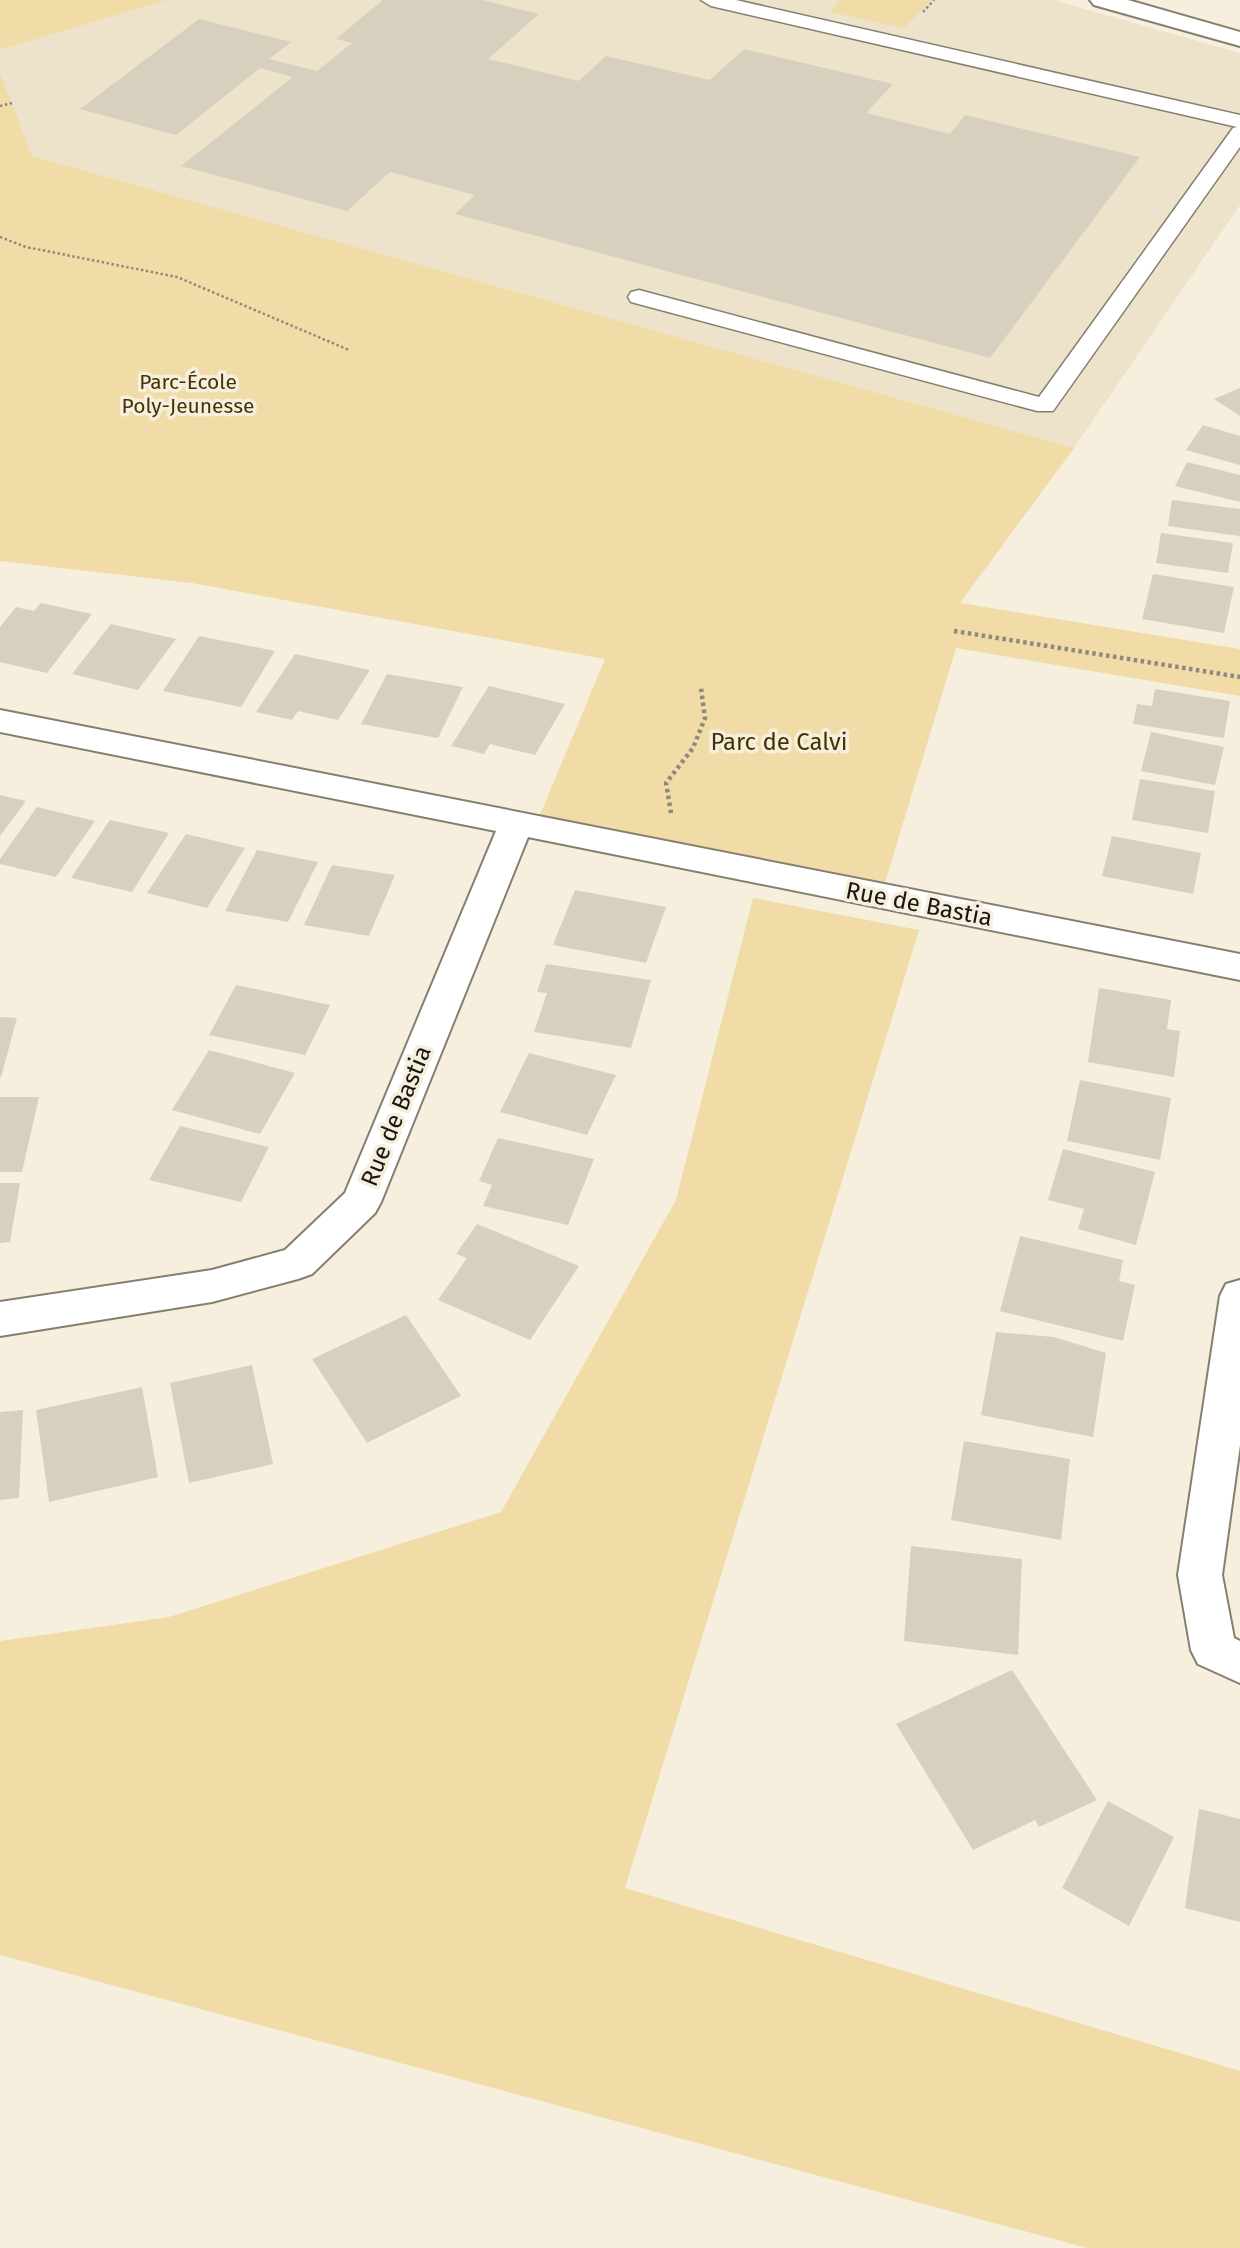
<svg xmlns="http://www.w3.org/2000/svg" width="1240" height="2248" viewBox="0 0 1240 2248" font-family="'Fira Sans',sans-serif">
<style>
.built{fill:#ede3cb}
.green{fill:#f1dba6}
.building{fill:#d7d0bf}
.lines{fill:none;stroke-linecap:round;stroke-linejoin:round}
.service-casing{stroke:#867f70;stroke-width:3}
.minor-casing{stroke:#867f70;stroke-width:4}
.tertiary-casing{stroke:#867f70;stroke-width:4}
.path-far1{stroke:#8f8a7e;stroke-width:2.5;stroke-dasharray:2.5 2.5;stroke-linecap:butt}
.path{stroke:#8f8a7e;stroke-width:4.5;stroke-dasharray:3.5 3.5;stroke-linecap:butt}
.service{fill:#fff;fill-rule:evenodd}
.minor{fill:#fff;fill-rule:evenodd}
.tertiary{fill:#fff;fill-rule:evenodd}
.labels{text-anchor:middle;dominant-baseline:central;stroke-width:7;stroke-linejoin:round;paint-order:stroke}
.far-park-label{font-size:21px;fill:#453402;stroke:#f6efde}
.park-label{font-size:24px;fill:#453402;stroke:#f6efde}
.street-label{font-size:24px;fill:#191610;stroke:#f6efde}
</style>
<rect width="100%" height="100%" fill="#f6efde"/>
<path class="built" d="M167 0H1053L1240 53V205L1074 448 32 156 0 72V50Z"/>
<path class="green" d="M0 0H167L0 50Z
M840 0H931L904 28 830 12Z
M0 72 32 156 1074 448 960 603 1240 649V696L956 648 881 896 535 827 605 659 192 583 0 561Z
M753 898 919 930 625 1888 1240 2071V2248H1087L0 1955V1641L169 1617 501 1512 676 1200Z"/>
<path class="building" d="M383 0H481L539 14 488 59 579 81 606 56 710 80 744 49 893 84 866 113 950 134 965 115 1140 157 990 358 455 214 475 195 390 172 347 211 181 166 293 77 260 68 176 135 80 109 199 19 291 42 269 59 317 71 352 43 336 39Z
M1240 388V416L1214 399Z
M1203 425 1240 436V465L1186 450Z
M1187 462 1240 475V502L1175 486Z
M1172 500 1240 509V536L1168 526Z
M1161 533 1233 543 1228 573 1156 563Z
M1153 574 1234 587 1224 633 1142 619Z
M41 603 92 614 47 673 0 662V627L16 607 34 611Z
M111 624 176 639 138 690 72 674Z
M199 636 275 651 241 707 163 691Z
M295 654 370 670 338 720 298 711 292 720 256 712Z
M387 674 463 687 438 738 361 724Z
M489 686 565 704 535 755 490 744 484 754 451 746Z
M1155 689 1230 701 1224 738 1133 724 1137 704 1152 706Z
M1151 732 1224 747 1215 785 1141 771Z
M1140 779 1215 791 1208 833 1132 820Z
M0 795 26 801 0 836Z
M37 807 95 821 56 877 0 864V859Z
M110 820 169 833 132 892 71 878Z
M186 834 245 848 207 908 147 893Z
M1112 836 1201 853 1193 894 1102 876Z
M257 850 318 862 288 922 225 911Z
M332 865 395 875 369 936 304 925Z
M575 890 666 907 646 963 553 945Z
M546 964 651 980 631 1048 534 1032 547 993 537 992Z
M236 985 330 1005 305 1055 209 1035Z
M1099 988 1171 1000 1167 1029 1180 1031 1174 1077 1088 1062Z
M0 1017 17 1018 1 1077H0Z
M209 1050 295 1073 260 1134 172 1110Z
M529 1053 616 1075 587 1135 500 1112Z
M1080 1080 1171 1098 1160 1160 1067 1141Z
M0 1097H39L22 1172H0Z
M180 1126 269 1147 241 1202 149 1180Z
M498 1138 594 1159 568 1225 483 1206 492 1185 479 1181Z
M1063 1149 1155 1172 1136 1245 1078 1229 1084 1209 1048 1200Z
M0 1183H20L10 1242 0 1243Z
M477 1224 579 1266 530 1340 438 1300 467 1258 456 1254Z
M1020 1236 1123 1260 1119 1281 1135 1285 1123 1341 1000 1311Z
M406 1315 461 1396 367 1443 312 1359Z
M996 1332 1054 1337 1106 1353 1093 1437 981 1415Z
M252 1365 273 1464 189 1483 170 1383Z
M142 1387 158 1477 49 1502 36 1410Z
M23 1410 19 1498 0 1500V1412Z
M964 1441 1070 1459 1061 1540 951 1520Z
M911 1546 1022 1559 1018 1655 904 1641Z
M1012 1670 1097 1800 1039 1827 1035 1820 973 1850 896 1724Z
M1108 1801 1174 1837 1129 1926 1062 1888Z
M1199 1809 1240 1819V1922L1185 1908Z"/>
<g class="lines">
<defs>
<path id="service" d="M701 0H736L1240 115V147L1053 411H1037L631 302 628 297 631 292 639 290 1039 397 1233 128 1237 127 711 6Z"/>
<path id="minor" d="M0 710 1240 954V980L528 837 381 1202 375 1213 312 1274 298 1279 212 1302 0 1336V1302L212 1270 285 1250 345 1193 496 831 0 732Z
M1240 1280V1445L1222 1575 1234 1638 1240 1641V1683L1198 1664 1191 1650 1178 1575 1220 1296 1226 1284Z"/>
<path id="tertiary" d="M1090 0H1128L1240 32V46L1094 5Z"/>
</defs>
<use href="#service" class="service-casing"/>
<use href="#minor" class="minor-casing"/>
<use href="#tertiary" class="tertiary-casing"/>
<path class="path-far1" d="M923 12 934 0
M0 106 12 103
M0 237 26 247 177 277 349 350"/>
<path class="path" d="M954 631 1240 677
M671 813 666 783 693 748 705 718 701 688"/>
<use href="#service" class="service"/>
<use href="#minor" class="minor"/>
<use href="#tertiary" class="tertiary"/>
</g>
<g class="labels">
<g class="far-park-label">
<text x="188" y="382">Parc-École<tspan x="188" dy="24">Poly-Jeunesse</tspan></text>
</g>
<g class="park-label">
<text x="779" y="742">Parc de Calvi</text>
</g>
<g class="street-label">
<text transform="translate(919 904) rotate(11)">Rue de Bastia</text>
<text transform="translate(396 1116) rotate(-68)">Rue de Bastia</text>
</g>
</g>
</svg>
